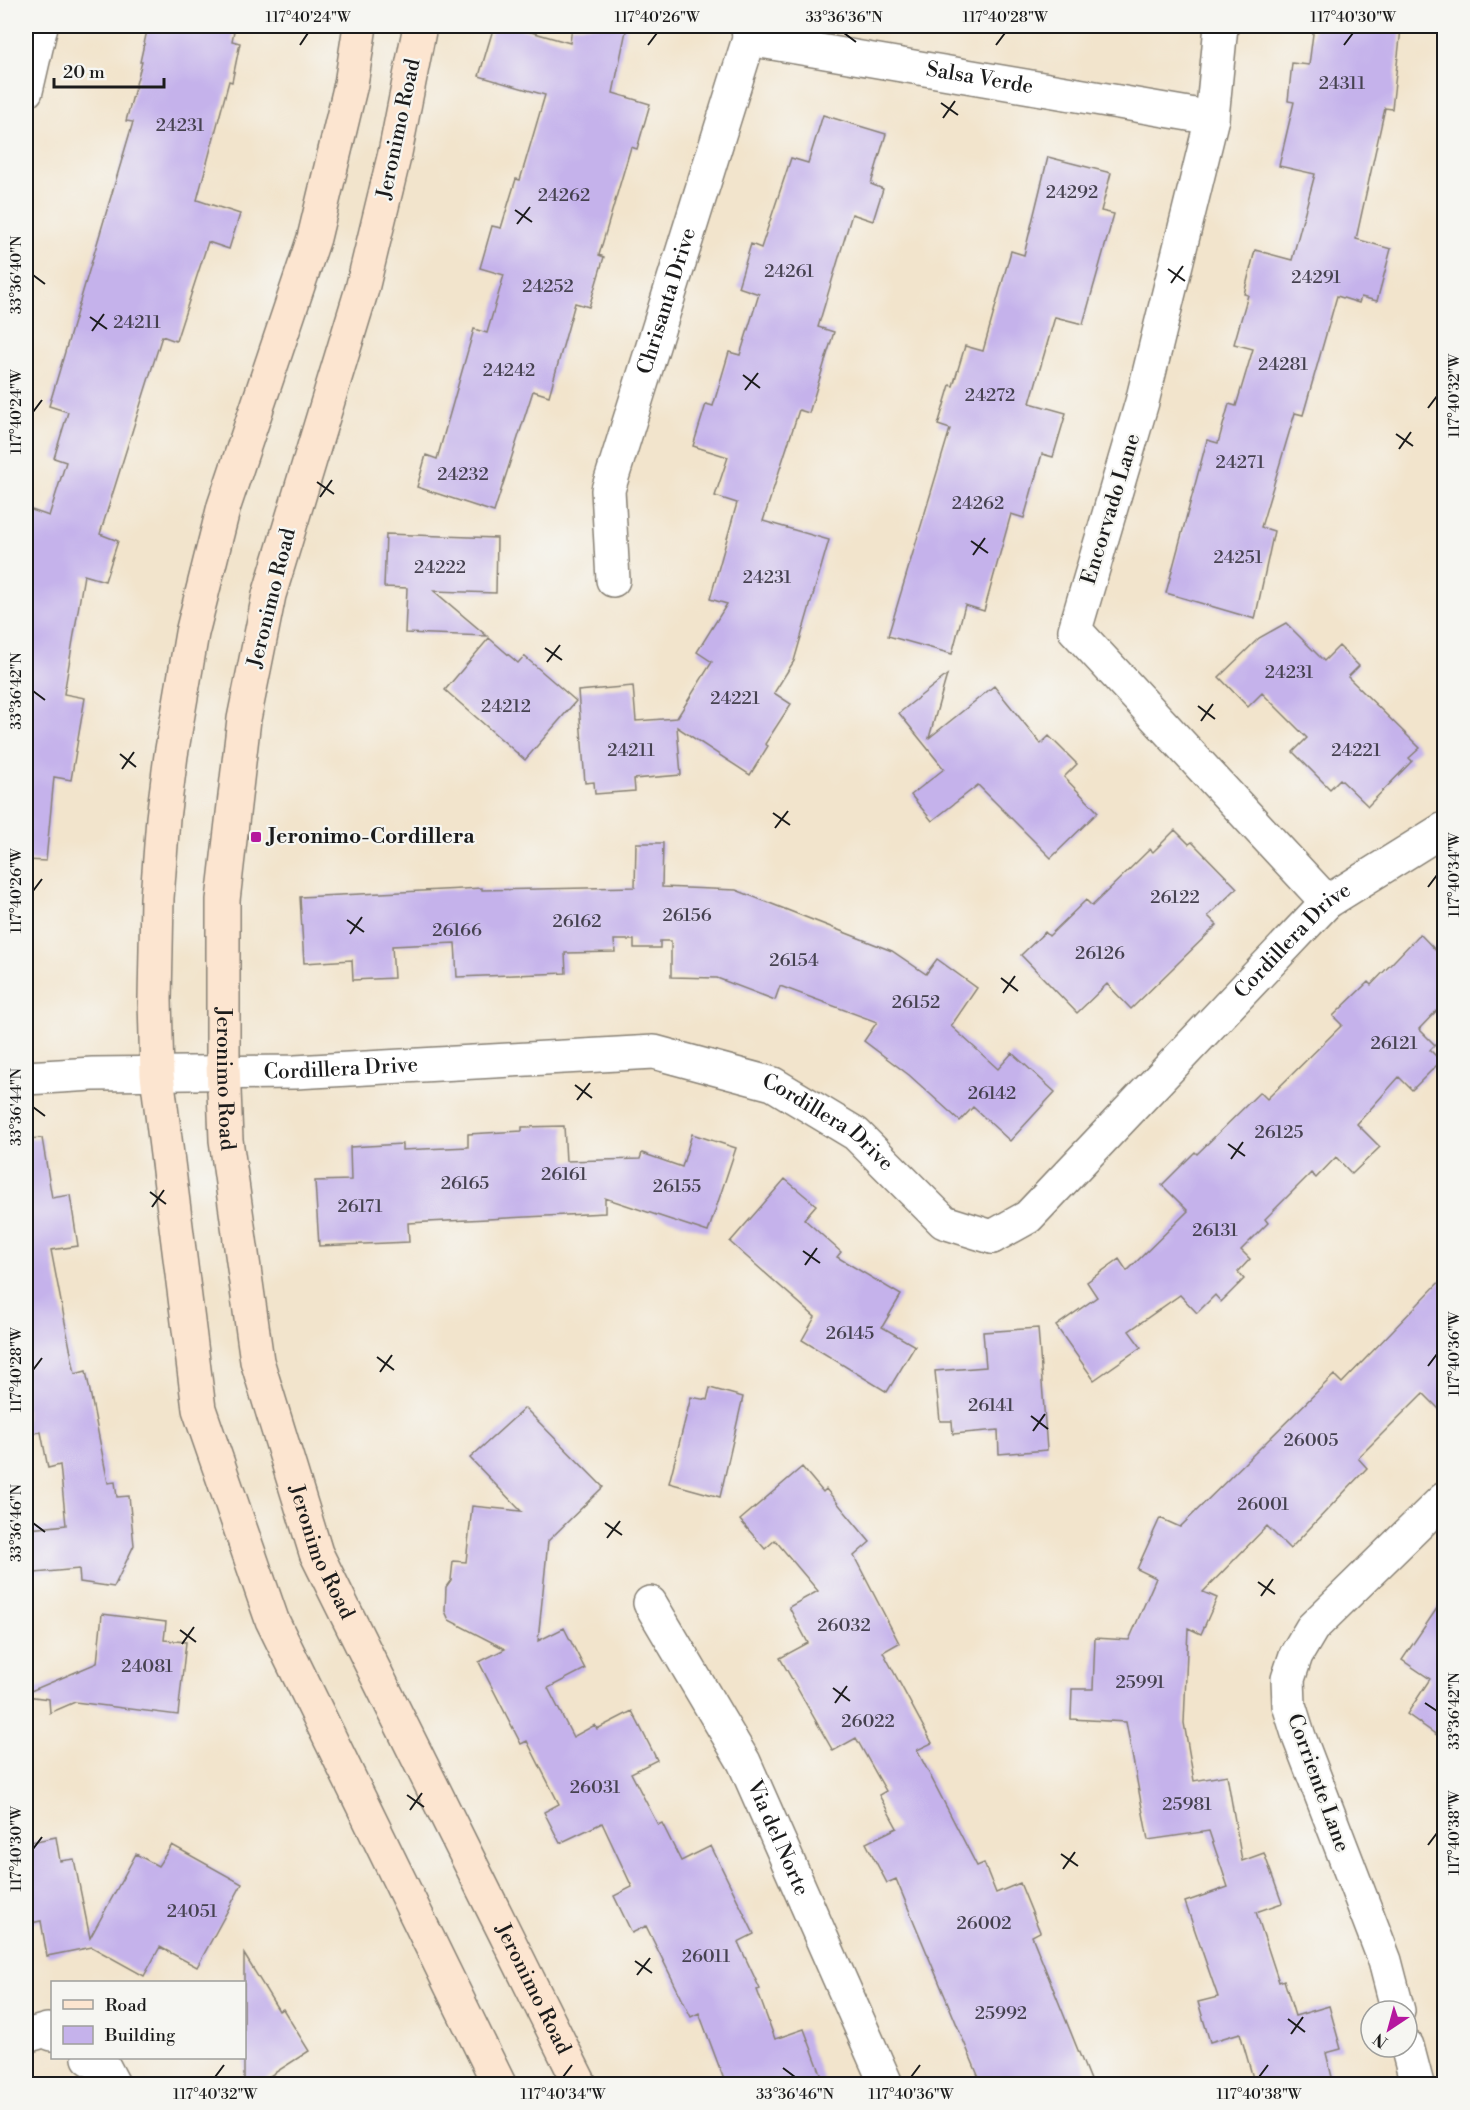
<svg xmlns="http://www.w3.org/2000/svg" width="1470" height="2110" viewBox="0 0 1470 2110" font-family="'Libre Bodoni',serif">
<style>
.building{fill:#c5b2eb}
.lines{fill:none;stroke-linecap:round;stroke-linejoin:round}
.minor-casing{stroke:#878074;stroke-width:36}
.tertiary-casing{stroke:#878074;stroke-width:36}
.secondary-casing{stroke:#878074;stroke-width:36}
.minor{stroke:#fff;stroke-width:33}
.tertiary{stroke:#fff;stroke-width:33}
.secondary{stroke:#fce5d0;stroke-width:33}
.ticks{fill:none;stroke:#1c1c1c;stroke-width:2}
.poi-dot{fill:#b5179e;stroke:#f6f6f2;stroke-width:2}
.labels{text-anchor:middle;dominant-baseline:central;stroke-width:4.5;stroke-linejoin:round;paint-order:stroke}
.number-label{font-size:18px;fill:#464250}
.street-label{font-size:21px;fill:#1c1c1c;stroke:#f6f6f2}
.poi-label{font-size:21px;font-weight:bold;fill:#1c1c1c;stroke:#f6f6f2;text-anchor:start}
.neatline{fill:none;stroke:#1c1c1c;stroke-width:2}
.ticks-label{font-size:15px;text-anchor:middle;fill:#1c1c1c}
</style>
<rect width="100%" height="100%" fill="#f6f6f2"/>
<filter id="ink" filterUnits="userSpaceOnUse"><feTurbulence type="fractalNoise" baseFrequency=".0167" numOctaves="2"/><feDisplacementMap in="SourceGraphic" scale="12" xChannelSelector="R" yChannelSelector="G"/><feConvolveMatrix kernelMatrix="1 2 1 2 8 2 1 2 1" color-interpolation-filters="sRGB"/></filter>
<filter id="wash" filterUnits="userSpaceOnUse"><feTurbulence type="fractalNoise" baseFrequency=".008" numOctaves="4" result="noise"/><feDisplacementMap in="SourceGraphic" scale="24" xChannelSelector="R" yChannelSelector="G"/><feGaussianBlur stdDeviation="1.35" result="paint"/><feColorMatrix in="noise" values="0 0 0 0 0 0 0 0 0 0 0 0 0 0 0 0 0 1.4 0 .05"/><feComposite in="paint" operator="in"/></filter>
<g filter="url(#wash)">
<rect width="100%" height="100%" fill="#f2e4cc"/>
<g id="blocks">
<path class="building" d="M148 26H235L232 41 240 43 232 82 229 81 197 200 240 214 229 249 208 242 176 341 162 336 100 534 118 541 105 581 84 575 64 694 85 698 71 780 54 777 46 861 26 860V508L49 516 66 462 54 458 68 412 49 406 133 122 126 121 142 62H140Z
M494 26H510L570 43 572 26H627L613 93 650 104 637 149 631 147 599 255 604 257 589 307 575 303 549 396 533 391 494 512 417 487 426 455 437 459 474 329 487 333 504 275 480 268 492 226 501 228 516 179 520 180 545 95 479 76Z
M1314 26H1374L1401 29 1392 109 1385 108 1356 239 1391 249 1377 301 1361 297 1359 303 1337 296 1303 415 1295 413 1261 527 1274 531 1255 619 1166 593 1207 440 1218 443 1229 404 1236 406 1253 349 1234 344 1248 295 1244 294 1255 250 1292 260 1315 174 1279 166 1294 102 1288 101 1292 63 1309 65Z
M823 115 886 134 871 184 883 189 873 221 852 214 818 327 834 332 809 413 799 410 763 521 829 540 794 661 774 693 791 704 765 744 768 746 750 775 677 727 681 775 634 779 635 791 595 794 594 782 585 783 578 691 633 686 636 721 677 718 712 662 697 652 727 604 710 599 737 503 715 496 728 457 693 446 706 404 713 406 729 352 740 355 759 294 738 287 751 244 761 248 791 158 808 163Z
M1048 157 1111 173 1101 211 1114 214 1083 324 1055 317 1030 403 1066 413 1053 457 1042 454 1024 518 1011 514 984 611 965 605 952 654 888 636 950 429 938 425 950 385 953 386 965 346 983 351 1011 251 1024 255Z
M386 534 497 538 496 593 434 591 487 636 405 633 407 588 384 587Z
M1286 623 1324 661 1339 646 1359 666 1348 677 1420 748 1409 758 1412 761 1368 806 1340 779 1330 789 1293 752 1307 738 1262 693 1248 707 1219 677 1259 638Z
M489 638 518 663 524 656 576 701 525 760 445 690Z
M947 675 929 738 994 686 1041 744 1049 736 1077 764 1064 777 1098 812 1051 858 978 785 932 821 911 795 944 769 899 713Z
M1175 830 1189 844 1192 842 1237 888 1208 916 1217 925 1131 1009 1107 984 1077 1013 1021 955 1045 932 1049 936 1086 900 1092 906 1150 849 1153 852Z
M636 843H663L662 887 736 890 892 951 926 974 937 959 977 988 951 1026 998 1069 1012 1053 1055 1092 1010 1141 973 1107 960 1121 909 1075 864 1041 877 1022 780 986 775 1000 717 978 671 977V941H660V948H634V940H614L615 952 565 953 566 973 457 977 455 943 392 946 394 978 353 980 352 960 304 963 300 897 482 888V890L635 887Z
M1420 934 1444 959V1003L1419 1029 1435 1045 1430 1050 1441 1061 1412 1090 1399 1077 1357 1124 1380 1147 1352 1174 1336 1157 1316 1178 1311 1173 1265 1219 1268 1223 1241 1250 1250 1259 1238 1272 1244 1279 1221 1302 1215 1295 1197 1313 1180 1295 1129 1331 1141 1347 1094 1380 1056 1326 1097 1297 1087 1282 1119 1259 1127 1271 1188 1211 1162 1185 1195 1152 1197 1154 1260 1092 1267 1099 1342 1025 1333 1016 1368 982 1371 985Z
M564 1126 566 1161 640 1159 642 1153 682 1167 692 1134 736 1148 708 1232 605 1198V1213L408 1223 409 1242 319 1246 315 1181 351 1180 350 1147 402 1144V1150L468 1147V1134L522 1131V1127Z
M42 1138 52 1198 70 1195 78 1246 51 1250 75 1374 86 1371 108 1483 115 1482 117 1497 129 1496 134 1545 114 1587 80 1582 79 1569 35 1573 30 1529 66 1525 60 1465 48 1468 41 1432 26 1434V1139Z
M785 1179 816 1205 804 1219 841 1252 837 1257 901 1295 882 1327 915 1346 887 1392 802 1340 815 1317 730 1242Z
M1444 1277V1414L1423 1393 1358 1458 1367 1468 1290 1549 1267 1526 1203 1592 1217 1598 1201 1634 1188 1628 1184 1723 1194 1781 1227 1775 1242 1861 1264 1853 1282 1903 1256 1912 1279 1982 1284 1980 1295 2016 1329 2006 1341 2049 1326 2053 1334 2085H1255L1240 2033 1210 2042 1198 2002 1218 1997 1185 1902 1228 1887 1209 1831 1148 1840 1126 1722 1071 1719 1072 1689H1093L1095 1638 1129 1640 1156 1578 1137 1569 1160 1518 1180 1527 1334 1375 1342 1383Z
M1038 1328 1047 1450 999 1454 998 1430 953 1434 952 1421H940L935 1371 986 1367 983 1332Z
M710 1388 743 1397 720 1497 669 1483 691 1397 707 1400Z
M525 1408 603 1487 548 1541 538 1641 564 1628 585 1669 548 1688 573 1737 595 1725 597 1729 632 1711 657 1760 631 1773 658 1825 662 1823 681 1861 711 1846 754 1934 738 1942 760 1989 757 1990 775 2039 804 2029 825 2085H726L699 2013 691 2017 646 1926 632 1933 614 1896 632 1887 602 1823 560 1843 544 1812 559 1804 527 1741 521 1744 479 1662 505 1649 449 1620 445 1611 446 1587 451 1580 453 1561 466 1562 472 1506 521 1511 470 1458Z
M802 1467 823 1492 826 1489 870 1542 854 1556 899 1643 883 1652 932 1743 917 1750 977 1866 984 1863 996 1893 1020 1883 1040 1932 1032 1936 1092 2085H982L896 1879 887 1883 866 1843 897 1828 879 1795 886 1791 856 1738 833 1751 780 1658 808 1643 789 1607 818 1591 775 1540 765 1549 740 1520Z
M1444 1598V1740L1407 1714 1430 1679 1402 1660Z
M102 1614 166 1622 164 1640 186 1642 178 1715 75 1702 50 1713 49 1699 26 1696V1693L97 1663Z
M56 1837 60 1861 74 1859 90 1938 136 1854 158 1866 172 1845 242 1884 197 1967 160 1947 144 1976 92 1947 47 1956 41 1921 26 1924V1843Z
M244 1954 279 2011 283 2009 309 2051 256 2085H244Z"/>
</g>
</g>
<g filter="url(#ink)">
<use href="#blocks" fill-opacity="0" stroke="#878074" stroke-width="1.5"/>
<g class="lines">
<defs>
<g id="minor">
<path d="M1221 26 1212 118 1142 402 1075 630 1327 902"/>
<path id="s1" d="M749 39 1212 118"/>
<path d="M26 91 41 26"/>
<path id="s2" d="M613 580 608 490 749 39 748 26"/>
<path id="s3" d="M992 1237 1028 1217 1327 902 1444 829"/>
<path id="s4" d="M650 1603 744 1762 886 2084"/>
<path d="M1398 2011 1385 1961 1299 1737 1289 1705 1288 1679 1296 1655 1312 1628 1444 1499"/>
<path d="M26 2036 47 2030 52 2034"/>
<path d="M1407 2046 1417 2084"/>
<path d="M89 2058 104 2067 113 2084"/>
</g>
<g id="tertiary">
<path id="s5" d="M26 1078 93 1074 295 1072 654 1052 773 1084 856 1134 944 1222 992 1237"/>
</g>
<g id="secondary">
<path d="M360 26 351 84 314 238 224 506 192 633 171 755 163 818 157 898 155 999 157 1075 199 1409 272 1620 499 2084"/>
<path id="s6" d="M420 26 395 153 362 289 269 595 244 719 223 900V1065L226 1140 257 1361 316 1553 580 2084"/>
</g>
</defs>
<use href="#minor" class="minor-casing"/>
<use href="#tertiary" class="tertiary-casing"/>
<use href="#secondary" class="secondary-casing"/>
<use href="#minor" class="minor"/>
<use href="#tertiary" class="tertiary"/>
<use href="#secondary" class="secondary"/>
</g>
</g>
<path class="ticks" d="M844 33 856 42M300 45 308 33M648 45 657 33M996 45 1005 33M1344 45 1353 33M941 103 958 115M943 118 955 101M515 210 532 222M517 224 530 207M1168 269 1185 281M33 275 45 284M1171 283 1183 266M90 317 107 329M92 331 104 314M743 375 760 388M745 390 758 373M1428 408 1437 396M33 412 42 400M1396 434 1413 446M1399 449 1411 432M317 482 334 494M320 497 332 480M971 541 988 553M973 555 985 538M545 648 562 660M547 662 560 645M33 691 45 700M1198 706 1215 719M1201 721 1213 704M120 754 136 767M122 769 134 752M773 813 790 825M775 828 788 811M1428 887 1437 875M33 891 42 879M347 920 364 932M350 934 362 917M1001 978 1018 991M1003 993 1015 976M575 1085 592 1098M577 1100 590 1083M33 1107 45 1116M1228 1144 1245 1156M1231 1159 1243 1142M150 1192 166 1204M152 1207 164 1190M803 1251 820 1263M805 1265 817 1248M377 1357 394 1370M1428 1366 1437 1354M33 1370 42 1358M380 1372 392 1355M1031 1416 1048 1429M1033 1431 1045 1414M33 1523 45 1532M605 1523 622 1535M607 1538 620 1521M1258 1582 1275 1594M1261 1596 1273 1579M180 1630 196 1642M182 1644 194 1627M833 1688 850 1701M835 1703 847 1686M1425 1703 1437 1711M407 1795 424 1807M410 1810 422 1793M1428 1845 1437 1833M33 1849 42 1837M1061 1854 1078 1866M1063 1869 1075 1852M635 1961 652 1973M637 1975 650 1958M1288 2019 1305 2032M1291 2034 1303 2017M783 2068 795 2077M215 2077 224 2065M563 2077 572 2065M911 2077 920 2065M1259 2077 1268 2065"/>
<rect class="poi-dot" x="250" y="831" width="12" height="12" rx="3"/>
<g class="labels">
<g class="number-label">
<text x="1342" y="83">24311</text>
<text x="180" y="125">24231</text>
<text x="1072" y="192">24292</text>
<text x="564" y="195">24262</text>
<text x="789" y="271">24261</text>
<text x="1316" y="277">24291</text>
<text x="548" y="286">24252</text>
<text x="137" y="322">24211</text>
<text x="1283" y="364">24281</text>
<text x="509" y="370">24242</text>
<text x="990" y="395">24272</text>
<text x="1240" y="462">24271</text>
<text x="463" y="474">24232</text>
<text x="978" y="503">24262</text>
<text x="1238" y="557">24251</text>
<text x="440" y="567">24222</text>
<text x="767" y="577">24231</text>
<text x="1289" y="672">24231</text>
<text x="735" y="698">24221</text>
<text x="506" y="706">24212</text>
<text x="631" y="750">24211</text>
<text x="1356" y="750">24221</text>
<text x="1175" y="897">26122</text>
<text x="687" y="915">26156</text>
<text x="577" y="921">26162</text>
<text x="457" y="930">26166</text>
<text x="1100" y="953">26126</text>
<text x="794" y="960">26154</text>
<text x="916" y="1002">26152</text>
<text x="1394" y="1043">26121</text>
<text x="992" y="1093">26142</text>
<text x="1279" y="1132">26125</text>
<text x="564" y="1174">26161</text>
<text x="465" y="1183">26165</text>
<text x="677" y="1186">26155</text>
<text x="360" y="1206">26171</text>
<text x="1215" y="1230">26131</text>
<text x="850" y="1333">26145</text>
<text x="991" y="1405">26141</text>
<text x="1311" y="1440">26005</text>
<text x="1263" y="1504">26001</text>
<text x="844" y="1625">26032</text>
<text x="147" y="1666">24081</text>
<text x="1140" y="1682">25991</text>
<text x="868" y="1721">26022</text>
<text x="595" y="1787">26031</text>
<text x="1187" y="1804">25981</text>
<text x="192" y="1911">24051</text>
<text x="984" y="1923">26002</text>
<text x="706" y="1956">26011</text>
<text x="1001" y="2013">25992</text>
</g>
<g class="street-label">
<text stroke="none"><textPath href="#s1" startOffset="234">Salsa Verde</textPath></text>
<text transform="translate(399 129) rotate(-78)">Jeronimo Road</text>
<text stroke="none"><textPath href="#s2" startOffset="288">Chrisanta Drive</textPath></text>
<text transform="translate(1111 509) rotate(-73)">Encorvado Lane</text>
<text transform="translate(272 598) rotate(-76)">Jeronimo Road</text>
<text stroke="none"><textPath href="#s3" startOffset="424">Cordillera Drive</textPath></text>
<text stroke="none"><textPath href="#s5" startOffset="315">Cordillera Drive</textPath></text>
<text stroke="none"><textPath href="#s6" startOffset="1077">Jeronimo Road</textPath></text>
<text stroke="none"><textPath href="#s5" startOffset="819">Cordillera Drive</textPath></text>
<text stroke="none"><textPath href="#s6" startOffset="1563">Jeronimo Road</textPath></text>
<text transform="translate(1318 1783) rotate(70)">Corriente Lane</text>
<text stroke="none"><textPath href="#s4" startOffset="268">Via del Norte</textPath></text>
<text stroke="none"><textPath href="#s6" startOffset="2049">Jeronimo Road</textPath></text>
</g>
<g class="poi-label">
<text x="268" y="837">Jeronimo-Cordillera</text>
</g>
</g>
<rect width="1470" height="2110" fill="none" stroke="#f6f6f2" stroke-width="66"/>
<rect x="51" y="1981" width="195" height="78" fill="#f6f6f2" stroke="#9f9f9c" stroke-width="1.5"/>
<rect x="63" y="2000" width="30" height="9" fill="#fce5d0" stroke="#9f9f9c" stroke-width="1.5"/>
<text x="105" y="2011" font-size="18" fill="#1c1c1c">Road</text>
<rect x="63" y="2026" width="30" height="18" fill="#c5b2eb" stroke="#9f9f9c" stroke-width="1.5"/>
<text x="105" y="2041" font-size="18" fill="#1c1c1c">Building</text>
<g transform="translate(1389 2029) rotate(216)"><circle r="28" fill="#f6f6f2" stroke="#9f9f9c" stroke-width="1.5"/>
<path d="M0-4.5L10 22L0 15L-10 22Z" fill="#b5179e"/>
<text y="-9" font-size="16" font-weight="bold" text-anchor="middle" fill="#1c1c1c">N</text>
</g>
<path d="M54 78v9h110v-9" fill="none" stroke="#1c1c1c" stroke-width="3"/>
<text x="63" y="78" font-size="18" fill="#1c1c1c" stroke="#f6f6f2" stroke-width="4.5" paint-order="stroke">20 m</text>
<rect x="33" y="33" width="1404" height="2044" class="neatline"/>
<g class="ticks-label">
<text x="308" y="22">117°40'24"W</text>
<text x="657" y="22">117°40'26"W</text>
<text x="844" y="22">33°36'36"N</text>
<text x="1005" y="22">117°40'28"W</text>
<text x="1353" y="22">117°40'30"W</text>
<text transform="translate(16 275) rotate(-90)" y="5">33°36'40"N</text>
<text transform="translate(1454 396) rotate(-90)" y="5">117°40'32"W</text>
<text transform="translate(16 412) rotate(-90)" y="5">117°40'24"W</text>
<text transform="translate(16 691) rotate(-90)" y="5">33°36'42"N</text>
<text transform="translate(1454 875) rotate(-90)" y="5">117°40'34"W</text>
<text transform="translate(16 891) rotate(-90)" y="5">117°40'26"W</text>
<text transform="translate(16 1107) rotate(-90)" y="5">33°36'44"N</text>
<text transform="translate(1454 1354) rotate(-90)" y="5">117°40'36"W</text>
<text transform="translate(16 1370) rotate(-90)" y="5">117°40'28"W</text>
<text transform="translate(16 1523) rotate(-90)" y="5">33°36'46"N</text>
<text transform="translate(1454 1711) rotate(-90)" y="5">33°36'42"N</text>
<text transform="translate(1454 1833) rotate(-90)" y="5">117°40'38"W</text>
<text transform="translate(16 1849) rotate(-90)" y="5">117°40'30"W</text>
<text x="215" y="2099">117°40'32"W</text>
<text x="563" y="2099">117°40'34"W</text>
<text x="795" y="2099">33°36'46"N</text>
<text x="911" y="2099">117°40'36"W</text>
<text x="1259" y="2099">117°40'38"W</text>
</g>
</svg>
